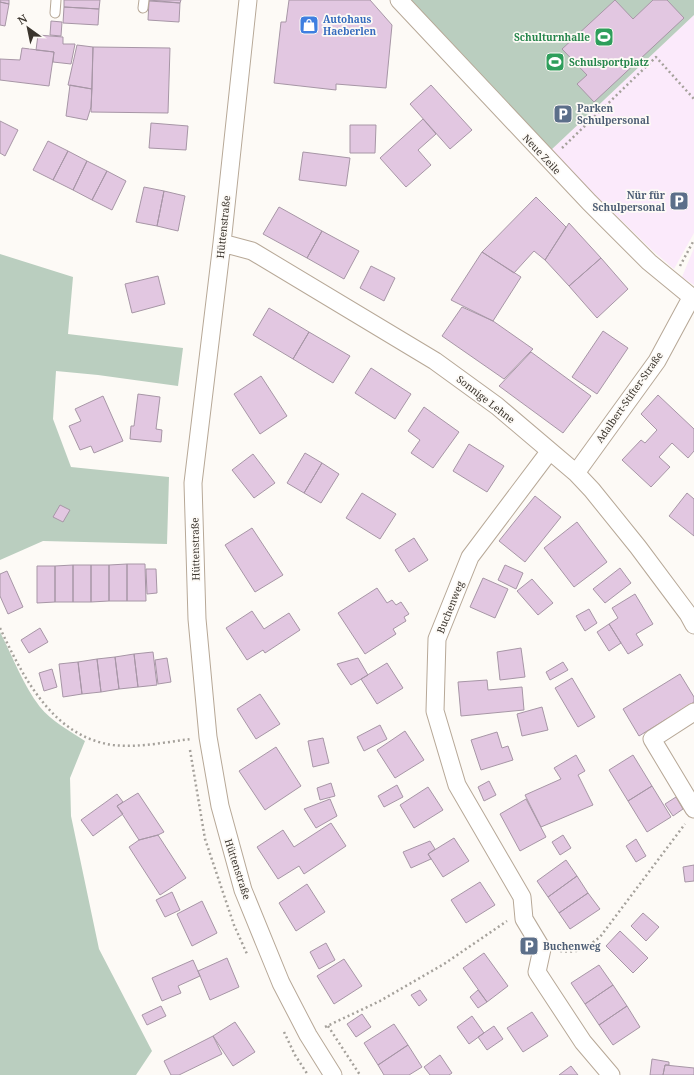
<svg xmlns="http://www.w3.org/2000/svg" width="694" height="1075" viewBox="0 0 694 1075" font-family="'Noto Serif',serif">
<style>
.education{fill:#fbeafb}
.green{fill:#bacebf}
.building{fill:#e2c7e1;stroke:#a796a6}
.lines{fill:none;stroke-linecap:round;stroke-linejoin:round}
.service-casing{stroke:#b7a897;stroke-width:11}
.minor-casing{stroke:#b7a897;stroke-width:19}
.path{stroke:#a5a19b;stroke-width:2.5;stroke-dasharray:2 3;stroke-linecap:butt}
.service{stroke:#fff;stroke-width:9}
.minor{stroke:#fff;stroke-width:17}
.labels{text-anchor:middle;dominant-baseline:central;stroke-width:3.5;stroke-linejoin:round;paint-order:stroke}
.shop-label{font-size:10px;font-weight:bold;fill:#366cbe;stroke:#fdfaf6;text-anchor:start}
.leisure-label{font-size:10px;font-weight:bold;fill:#27864d;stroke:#fdfaf6;text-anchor:end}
.service-label{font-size:10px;font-weight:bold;fill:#4e5e75;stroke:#fdfaf6;text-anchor:start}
.street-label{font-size:10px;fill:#3b352e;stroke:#fdfaf6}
</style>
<rect width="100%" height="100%" fill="#fdfaf6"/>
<path class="education" d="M694 15V233L674 269 652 250 550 151Z
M694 248V285L682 277Z"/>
<path class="green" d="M410 0H694V15L550 151Z
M0 254 73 277 68 334 183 348 178 386 98 375 56 371 53 419 71 467 169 477 167 544 43 541 0 560Z
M0 632C13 657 23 685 40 707 51 721 70 731 85 741L70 778 71 816 99 949 152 1051 136 1075H0Z"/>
<path class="building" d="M0 0H9V4L0 2Z
M64 0H100L99 9 64 7Z
M149 0H181L180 3Z
M289 0H370L392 25 386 88 336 84V90L274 83 281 22H286Z
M615 0 633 19 653 0H667L684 18 594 102 577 84 587 75 562 49Z
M149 1 180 3 179 22 148 20Z
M0 2 9 4 5 26 0 25Z
M64 7 99 9 98 25 63 23Z
M51 21 62 22 61 36 50 35Z
M38 35 63 37V44H75L71 64 53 62 54 52 36 50Z
M77 45 93 47 92 89 68 85Z
M93 47 170 48 168 113 91 112Z
M22 48 54 52 49 86 0 80V59L20 60Z
M70 85 92 89 91 107 87 120 66 116Z
M431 85 472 130 450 149 410 104Z
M423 119 436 134 418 150 431 165 406 187 380 158Z
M0 121 18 130 5 156 0 153Z
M151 123 188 126 186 150 149 148Z
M350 125H376L375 153H350Z
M48 141 68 151 53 180 33 170Z
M68 151 87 161 73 190 53 180Z
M303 152 350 158 346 186 299 180Z
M87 161 107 171 92 200 73 190Z
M107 171 126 181 112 210 92 200Z
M144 187 164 191 157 226 136 222Z
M164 191 185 196 178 231 157 226Z
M536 197 566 227 545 260 534 251 514 273 482 252Z
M279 207 322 231 307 258 263 234Z
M569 223 601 258 569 286 545 260Z
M322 231 359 251 344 279 307 258Z
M482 252 521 277 493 321 451 300Z
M601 258 628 289 597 318 569 286Z
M371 266 395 278 384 301 360 288Z
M158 276 165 304 132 313 125 284Z
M462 307 493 321 533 349 504 379 442 336Z
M269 308 309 332 293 359 253 335Z
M603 331 628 348 597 394 572 377Z
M309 332 350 356 333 383 293 359Z
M531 352 591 396 563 433 499 386Z
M371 368 411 394 395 419 355 393Z
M261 376 287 416 260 434 234 394Z
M138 394 160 397 156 429 162 430 161 442 130 439 131 426H134Z
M658 395 694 429V451L688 458 672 443 659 457 670 467 651 487 622 460 641 440 645 443 657 430 641 414Z
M103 396 123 441 94 453 91 446 80 450 69 426 81 421 75 409Z
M424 407 459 432 433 468 411 453 420 440 408 431Z
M469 444 504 466 487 492 453 471Z
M305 453 322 463 304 493 287 483Z
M253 454 275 483 254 498 232 470Z
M322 463 339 474 321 503 304 493Z
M362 493 396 514 380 539 346 518Z
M687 493 694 499V536L669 516Z
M535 496 561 517 525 562 499 541Z
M60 505 70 510 63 522 53 517Z
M577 522 607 562 574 587 544 548Z
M252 528 283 575 255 592 225 545Z
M414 538 428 560 409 572 395 550Z
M127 564V601H109V565Z
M127 564H145L146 601H127Z
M73 565V602H55V566Z
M73 565H91V602H73Z
M91 565H109V601L91 602Z
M505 565 523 573 516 589 498 580Z
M37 566H55V602L37 603Z
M620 568 631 583 605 603 593 589Z
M146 569H156L157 593 147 594Z
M7 571 23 607 8 614 0 596V574Z
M483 578 508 589 495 618 470 607Z
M532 579 553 603 538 615 517 591Z
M377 588 387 603 392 600 396 605 401 602 409 614 404 617 406 621 393 629 396 634 365 654 338 613Z
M635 594 653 624 636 634 643 645 628 654 609 624 618 618 612 608Z
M589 609 597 623 585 631 576 616Z
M252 611 264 629 289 613 300 630 265 653 263 650 247 660 226 628Z
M609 624 621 643 609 651 597 632Z
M40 628 48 642 29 653 21 640Z
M521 648 525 677 500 680 497 652Z
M153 652 157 685 138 687 134 654Z
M134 654 138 687 119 689 115 657Z
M115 657 119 689 101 692 97 659Z
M167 658 171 682 158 684 155 660Z
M358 658 368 675 351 685 337 664Z
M97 659 101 692 82 694 78 662Z
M78 662 82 694 63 697 59 664Z
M563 662 568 670 550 680 546 672Z
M387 663 403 688 377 704 361 679Z
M52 669 57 687 44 691 39 673Z
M680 674 694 697V702L639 736 623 709Z
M572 678 595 717 578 727 555 688Z
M487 680 488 690 522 687 524 710 461 716 458 682Z
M260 694 280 724 256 739 237 709Z
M542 707 548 730 522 736 517 714Z
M380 725 387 739 364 751 357 737Z
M405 731 424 760 395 778 377 750Z
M497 732 502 748 508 746 513 760 481 770 471 740Z
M323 738 329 763 313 767 308 741Z
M276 747 301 786 265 810 239 771Z
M576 755 585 771 578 775 593 805 541 827 525 795 561 779 554 768Z
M633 755 652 786 628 801 609 770Z
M489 781 496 795 484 801 478 787Z
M331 783 335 796 320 800 317 788Z
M397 785 403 797 384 807 378 796Z
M652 786 671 817 647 832 628 801Z
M428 787 443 810 414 828 400 805Z
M138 793 164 832 158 835 139 840 117 806Z
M117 794 123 802 117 806 123 814 93 836 81 820Z
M676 797 683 809 673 816 665 804Z
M330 799 337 816 316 828 304 809Z
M526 799 546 837 520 851 500 814Z
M331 823 346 846 304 874 299 866 278 879 257 847 283 830 294 847Z
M158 835 186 878 160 895 129 847 139 840Z
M563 835 571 848 560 855 552 842Z
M454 838 469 861 443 877 428 854Z
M636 839 646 856 636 862 626 846Z
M430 841 435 849 428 854 431 859 411 868 403 852Z
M566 860 577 876 548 897 537 881Z
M694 865V881L685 882 683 867Z
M577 876 588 893 559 913 548 897Z
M480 882 495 905 466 923 451 900Z
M307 884 325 912 296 931 279 903Z
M172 892 180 910 165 917 156 900Z
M588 893 600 909 570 929 559 913Z
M202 901 217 933 192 946 177 914Z
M643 913 659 927 646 941 631 926Z
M620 931 648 958 633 973 606 946Z
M326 943 335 960 319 969 310 952Z
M484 953 508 986 487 1002 463 968Z
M227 958 239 987 210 1000 198 971Z
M344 959 362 986 334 1004 317 976Z
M193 960 200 976 178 986 181 993 162 1001 152 978Z
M599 965 613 985 585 1004 571 983Z
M613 985 627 1006 599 1025 585 1004Z
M420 990 427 1000 419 1006 411 995Z
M478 990 487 1002 478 1008 470 997Z
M161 1006 166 1016 147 1025 142 1015Z
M627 1006 640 1027 613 1045 599 1025Z
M532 1012 548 1036 523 1052 507 1028Z
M362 1014 371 1027 356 1037 347 1024Z
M472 1016 484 1033 469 1044 457 1027Z
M235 1022 255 1052 233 1066 213 1036Z
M394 1024 408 1045 378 1065 364 1043Z
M494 1026 503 1039 487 1050 478 1037Z
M213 1036 222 1054 179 1075H171L164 1061Z
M408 1045 422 1067 409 1075H384L378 1065Z
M440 1055 452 1073 449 1075H430L424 1067Z
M652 1059 669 1062V1065H665L663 1075H650Z
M665 1065 694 1068V1075H663Z
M571 1066 578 1075H559Z"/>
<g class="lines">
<defs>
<path id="service" d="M143 8 144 0
M55 13 56 0"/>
<path id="minor" d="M248 0 222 243 193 483 197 619 208 737 220 806 243 890 281 983 308 1035 333 1075
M399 0 589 202 649 262 694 299
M222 243 252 251 435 361 497 406 576 473 592 490 638 547 688 614 694 625
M549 452 470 557 437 639 435 711 457 785 522 897 524 919 542 949 537 972 583 1042 611 1075
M576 473 657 361 691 298
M694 712 652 739 694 809"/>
</defs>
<use href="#service" class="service-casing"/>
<use href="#minor" class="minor-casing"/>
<path class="path" d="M562 148 656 57 694 99
M680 266 694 240
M0 628C23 677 53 737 113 745 138 748 166 742 191 739
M190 750 205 839 234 925 247 954
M560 951C581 953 584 949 600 937L685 824
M328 1026 360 1075
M325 1027 380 1001 444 964 507 921
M284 1032 295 1055 308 1075"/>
<use href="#service" class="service"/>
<use href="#minor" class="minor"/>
</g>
<defs>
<symbol id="shop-square" viewBox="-11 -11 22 22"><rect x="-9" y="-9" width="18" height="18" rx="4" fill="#3f7fe0" stroke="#fdfaf6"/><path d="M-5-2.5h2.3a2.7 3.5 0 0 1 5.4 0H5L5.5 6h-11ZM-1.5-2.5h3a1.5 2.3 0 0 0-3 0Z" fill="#fff"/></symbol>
<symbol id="stadium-square" viewBox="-11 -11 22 22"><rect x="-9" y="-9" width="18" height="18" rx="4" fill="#2e9e5b" stroke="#fdfaf6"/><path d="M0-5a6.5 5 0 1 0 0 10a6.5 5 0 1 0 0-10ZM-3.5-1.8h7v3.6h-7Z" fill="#fff"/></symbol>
<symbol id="parking-square" viewBox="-11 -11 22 22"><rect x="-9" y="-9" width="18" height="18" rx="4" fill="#5c6f8a" stroke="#fdfaf6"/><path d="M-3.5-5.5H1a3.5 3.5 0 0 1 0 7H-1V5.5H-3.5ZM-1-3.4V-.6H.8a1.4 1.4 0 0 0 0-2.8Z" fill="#fff"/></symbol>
</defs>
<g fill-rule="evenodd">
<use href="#shop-square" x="298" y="14" width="22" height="22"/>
<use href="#stadium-square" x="593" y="26" width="22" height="22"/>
<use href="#stadium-square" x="544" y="51" width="22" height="22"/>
<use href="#parking-square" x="552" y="103" width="22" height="22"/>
<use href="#parking-square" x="668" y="190" width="22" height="22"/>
<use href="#parking-square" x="518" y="935" width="22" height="22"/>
</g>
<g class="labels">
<g class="shop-label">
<text x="323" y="19">Autohaus<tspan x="323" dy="12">Haeberlen</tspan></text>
</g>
<g class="leisure-label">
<text x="590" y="37">Schulturnhalle</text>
<text x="569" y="62" text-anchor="start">Schulsportplatz</text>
</g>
<g class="service-label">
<text x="577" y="108">Parken<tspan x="577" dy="12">Schulpersonal</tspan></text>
<text x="665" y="195" text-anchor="end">Nür für<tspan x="665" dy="12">Schulpersonal</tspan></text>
<text x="543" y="946">Buchenweg</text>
</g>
<g class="street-label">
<text transform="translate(542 154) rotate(47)">Neue Zeile</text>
<text transform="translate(223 227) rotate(-84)">Hüttenstraße</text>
<text transform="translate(629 397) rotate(-55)">Adalbert-Stifter-Straße</text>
<text transform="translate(486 399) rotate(38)">Sonnige Lehne</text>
<text transform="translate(195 549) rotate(-91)">Hüttenstraße</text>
<text transform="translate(450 607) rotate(-68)">Buchenweg</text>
<text transform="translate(238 869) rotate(72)">Hüttenstraße</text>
</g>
</g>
<g transform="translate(28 28) rotate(327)" stroke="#fdfaf6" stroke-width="3" paint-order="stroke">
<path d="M0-3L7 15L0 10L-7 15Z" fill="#3b352e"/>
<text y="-6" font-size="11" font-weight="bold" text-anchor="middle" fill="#3b352e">N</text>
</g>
</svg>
